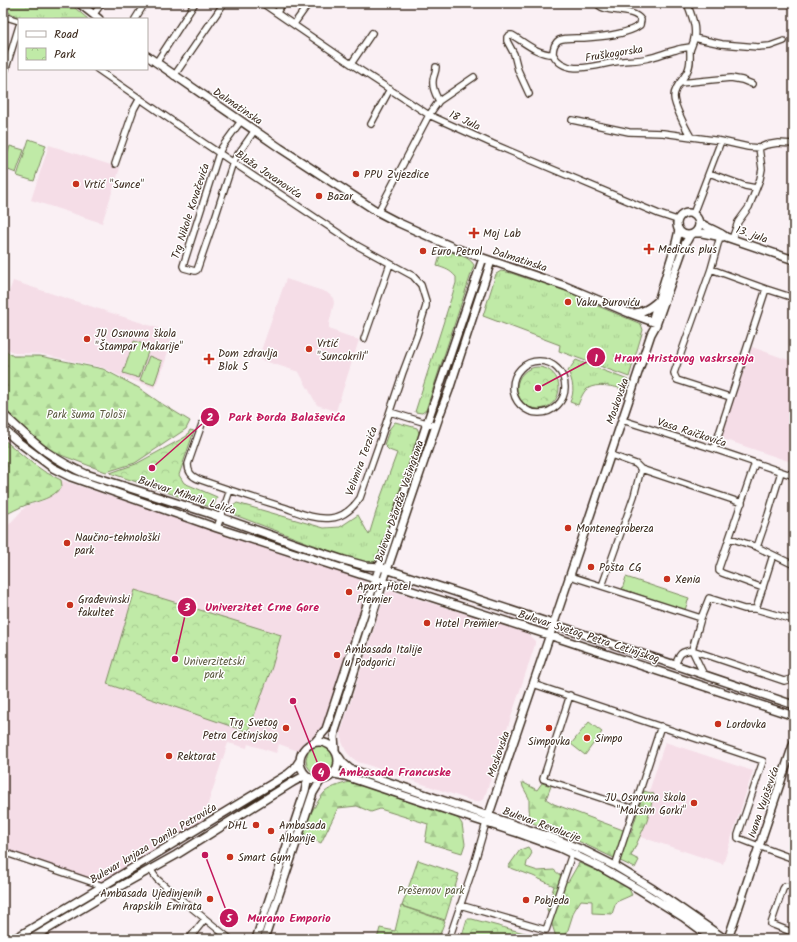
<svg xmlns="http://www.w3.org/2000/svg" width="797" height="942" font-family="Kalam,sans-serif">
<defs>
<pattern id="grass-tufts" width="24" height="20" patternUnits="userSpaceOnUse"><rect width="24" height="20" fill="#c0eaa7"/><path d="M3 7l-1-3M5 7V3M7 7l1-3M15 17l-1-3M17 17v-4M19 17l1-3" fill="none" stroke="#a6c98f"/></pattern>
<pattern id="forest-firs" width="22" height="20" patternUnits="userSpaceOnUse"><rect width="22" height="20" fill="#c0eaa7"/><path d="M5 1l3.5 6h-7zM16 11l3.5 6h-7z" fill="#a6c98f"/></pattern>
<pattern id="park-crowns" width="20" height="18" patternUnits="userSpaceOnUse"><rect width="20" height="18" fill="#c0eaa7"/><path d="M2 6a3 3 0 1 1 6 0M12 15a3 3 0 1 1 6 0" fill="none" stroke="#a6c98f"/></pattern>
</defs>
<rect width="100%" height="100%" fill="#faf0f4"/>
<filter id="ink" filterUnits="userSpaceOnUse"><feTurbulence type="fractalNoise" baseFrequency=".025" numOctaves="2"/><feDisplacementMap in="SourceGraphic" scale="8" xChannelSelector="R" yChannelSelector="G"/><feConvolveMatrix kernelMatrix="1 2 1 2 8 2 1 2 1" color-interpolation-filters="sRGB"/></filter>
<g filter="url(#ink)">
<path fill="#f5dde7" d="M49 145 120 168 102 223 31 200Z
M286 279 326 292 330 295 333 298 334 303 329 324V328L331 330 359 340 336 411 317 405 299 372 258 359Z
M13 281 173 333 165 362 155 388 120 376 104 368 41 354 14 353 4 345 3 344V309Z
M752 347 794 362V463L720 438Z
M61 480 359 578 366 583 367 592 326 725 317 735 307 740 300 747 298 751 279 744 276 753 248 744 247 748 228 743 202 822 100 883 3 851V531L26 506 45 500 62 486Z
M392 591 527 633 535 641V644L534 648 484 799 480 801 475 802 365 764 358 762 351 757 346 751 342 742 341 732 385 594 388 592Z
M665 742 753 771 723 864 635 835Z"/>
<path fill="url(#grass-tufts)" stroke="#7e8a62" d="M3 3H69L88 19H24L3 10Z
M447 251C456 254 469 256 474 265L426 410 422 413 415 412 456 283V277C450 270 446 269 437 266L441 252Z
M501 271 511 273 531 280 533 277 554 284 580 296 593 304 641 324 643 330 629 377 559 351 560 345 483 316 496 274Z
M576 360 628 380 624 389C614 387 597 382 587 389 583 392 580 400 578 405L570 402C575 391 573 382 568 371Z
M395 422 417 428 420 435 379 557 374 562 364 564 232 514 231 509 233 506 237 503 324 528 340 527 358 515 369 535 380 499 397 453 389 450 384 445 390 428Z
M306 760a14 14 0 1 1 28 0a14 14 0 1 1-28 0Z"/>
<path fill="url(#forest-firs)" stroke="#7e8a62" d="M3 349 13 356H40L103 369 139 388 159 402 190 421 186 429 135 463 106 472 53 452 30 434 3 410Z
M3 439 32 463 45 472 61 480 62 486C52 499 41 500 26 505 18 508 11 512 3 516Z
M352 781 458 818 462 824 465 844 462 853 425 842 428 824 380 809 371 812 357 806 338 808 321 843 300 833C307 821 315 803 325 792 332 786 343 784 352 781Z
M522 782 537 790 542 783 551 786 546 799 554 804 631 833 644 791 654 794 647 821 631 856 639 860 635 868 576 840 530 822 529 807V798L523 787Z
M528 847 532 853 527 862 526 867 538 871 554 870 568 882 579 863 604 874 628 887 632 895 616 902 612 914 592 913V901L581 900 574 911 566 936 556 937 547 909 554 886 533 876 508 867 520 850Z"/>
<path fill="url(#park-crowns)" stroke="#7e8a62" d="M517 388a21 21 0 1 1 42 0a21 21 0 1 1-42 0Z
M190 430 194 431 179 475 184 483 217 497 213 508 110 473 136 464 187 436Z
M135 590 281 635 272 667 248 732 107 684Z
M418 860 459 874 445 920 402 906Z
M401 906 445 921 438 939H377L380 928 395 931Z
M467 919H472L532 935V939H461Z"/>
<path fill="#c0eaa7" stroke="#7e8a62" d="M29 139 46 145 34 181 17 176Z
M10 146 24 150 16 173 3 168Z
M134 341 150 346 139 378 123 373Z
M149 356 162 361 154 385 140 380Z
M626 577 689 598 685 610 622 589Z
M589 722 602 732 585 755 571 744Z"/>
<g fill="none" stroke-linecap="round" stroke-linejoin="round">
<g stroke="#3b2a1e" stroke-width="8">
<path id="street" d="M262 3 351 64 429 115 493 144 659 214 677 220
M527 3H542
M597 3C603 14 633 7 641 20L640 25C627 35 600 37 584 38 576 38 566 37 559 40 554 43 553 48 553 54 564 77 596 65 615 62 626 60 638 61 649 58 658 56 667 52 676 50 680 48 686 48 691 47
M687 3C691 14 697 27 694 39 693 44 691 47 690 51 690 59 691 65 687 72 683 80 674 87 674 97 674 105 686 129 691 137
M277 12 283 3
M94 14 102 3
M3 16 19 21
M135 19 145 3
M294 24 309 3
M694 38 722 44 758 47 770 46 784 41
M156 63 195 3
M351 64 372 33
M97 69 204 143 331 228 358 246 413 276 421 285 426 301V306L417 335 403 372 380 441 360 498C353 508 343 517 331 518 314 520 298 512 283 507 254 498 226 489 198 479 191 476 188 472 188 464L202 424
M174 76 224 3
M3 78 19 26
M680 83 731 78 742 80 752 84
M529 94 518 70 514 54 507 41V37L510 35H512C524 42 538 55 553 54
M439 101 474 77
M572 120 629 132 663 133 721 141 748 147 759 148 766 145 778 143 794 144
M241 121 222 147 219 153 183 266 184 268 195 271 197 270 215 218 233 162 236 157 255 130
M371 124 390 89
M115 164 134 109 140 98
M709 173 745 186 756 188
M378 212 429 115 439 101C436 95 432 89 433 81 433 76 436 73 436 67
M693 214 721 141
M721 233 711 269 674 373 675 376 677 380 730 397
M732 239 738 222 749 207 760 179 762 169 759 148
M711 269 766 289 794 298
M364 339 390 264
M513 387a26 26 0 1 1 52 0a26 26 0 1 1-52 0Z
M390 412 436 426
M622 420 714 449 794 476
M714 449 766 289
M755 463 719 568V571L722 573 763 588
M641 469 742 503
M217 528 230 490
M730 538 757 547 794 565
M757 547 768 515 781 472
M570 576 701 618
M602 586 634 496 641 469 636 464 611 455
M756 609 773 555
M692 650 701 618 709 598 744 609H756L794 620
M692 650 704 675
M675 665C680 654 679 652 692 650L784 681 794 678
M533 684 763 761 738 835V838L756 845 794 859
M570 695 543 779 634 809
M3 852 103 886
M615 866 661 726
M150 869 157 879 166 887 230 939
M794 888 789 886H785L783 889 771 924 794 933
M460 905 546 930 572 854
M189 939 205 919
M449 939 473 868 486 823"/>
</g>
<g stroke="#3b2a1e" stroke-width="10">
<path id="secondary" d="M79 3 99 19
M147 56 280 148 378 212 399 223 439 241 455 248 483 258 565 286 629 313 656 323
M677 224a11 11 0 1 1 22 0a11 11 0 1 1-22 0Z
M699 222C707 228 718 231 726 237L794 260
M695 233H702L722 237
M631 313C643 313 650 308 659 300
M653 318 676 243 679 230
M3 414C17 427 30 440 45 451 58 460 72 468 86 474L208 513 307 548 344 560 366 566 380 567 404 575 568 629 794 705
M3 429 17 441 53 468 71 477 217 528 564 640 794 716
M300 761a19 19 0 1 1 38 0a19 19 0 1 1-38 0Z
M315 742 326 729 328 723 427 423 483 258
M335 749 334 737 335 731 387 570 440 414 449 390 491 261
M339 757 343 763 350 769 556 839 585 851 615 866 653 889 725 939
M334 774 345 776 471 818 518 833 560 848 600 867 640 890 683 917 713 939
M486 823 558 611 651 334 656 325 684 246 690 235
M14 939 103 886 288 774 294 769 300 760
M31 939 108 893 176 855 293 782 306 775
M256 939 305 791 308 777
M264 939 313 793 321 780
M728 939 794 742"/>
</g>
<use href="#street" stroke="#fff" stroke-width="5.5"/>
<use href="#secondary" stroke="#fff" stroke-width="7"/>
</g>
</g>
<g fill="#c8321e" stroke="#fff" stroke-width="1.5">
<circle cx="356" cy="174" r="4"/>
<circle cx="76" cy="184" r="4"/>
<circle cx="319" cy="196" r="4"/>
<path d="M472 227h4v4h4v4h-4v4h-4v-4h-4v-4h4z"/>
<path d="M647 243h4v4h4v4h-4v4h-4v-4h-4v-4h4z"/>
<circle cx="423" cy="251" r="4"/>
<circle cx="568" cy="302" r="4"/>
<circle cx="87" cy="339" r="4"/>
<circle cx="309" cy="349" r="4"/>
<path d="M207 353h4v4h4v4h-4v4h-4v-4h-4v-4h4z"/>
<circle cx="568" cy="528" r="4"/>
<circle cx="67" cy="543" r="4"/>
<circle cx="591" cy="567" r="4"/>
<circle cx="667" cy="579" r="4"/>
<circle cx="349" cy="592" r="4"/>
<circle cx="70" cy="605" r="4"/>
<circle cx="427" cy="623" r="4"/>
<circle cx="337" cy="655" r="4"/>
<circle cx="718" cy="724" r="4"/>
<circle cx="286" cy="728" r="4"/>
<circle cx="549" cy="728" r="4"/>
<circle cx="587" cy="738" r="4"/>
<circle cx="169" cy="756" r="4"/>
<circle cx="694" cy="803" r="4"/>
<circle cx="256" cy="825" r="4"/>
<circle cx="271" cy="831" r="4"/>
<circle cx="230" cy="857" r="4"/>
<circle cx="210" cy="899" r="4"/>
<circle cx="526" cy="900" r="4"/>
</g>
<g text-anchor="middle" stroke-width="3" stroke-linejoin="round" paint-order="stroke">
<g font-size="11" fill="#3b2a1e" stroke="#fff">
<text transform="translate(614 53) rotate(-9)" y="4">Fruškogorska</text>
<text transform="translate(238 106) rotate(34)" y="4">Dalmatinska</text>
<text transform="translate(465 120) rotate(25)" y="4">18 Jula</text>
<text transform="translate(269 174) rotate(34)" y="4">Blaža Jovanovića</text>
<text transform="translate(190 211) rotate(-72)" y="4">Trg Nikole Kovačevića</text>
<text transform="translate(752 234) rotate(19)" y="4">13. jula</text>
<text transform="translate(520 259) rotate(18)" y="4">Dalmatinska</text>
<text transform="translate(617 401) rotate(-71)" y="4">Moskovska</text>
<text transform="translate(692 432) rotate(18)" y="4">Vasa Raičkovića</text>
<text transform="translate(361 461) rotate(-70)" y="4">Velimira Terzića</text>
<text transform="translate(187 495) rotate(18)" y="4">Bulevar Mihaila Lalića</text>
<text transform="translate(399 501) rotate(-71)" y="4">Bulevar Džordža Vašingtona</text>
<text transform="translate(589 636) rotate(18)" y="4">Bulevar Svetog Petra Cetinjskog</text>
<text transform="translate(498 754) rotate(-71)" y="4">Moskovska</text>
<text transform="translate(763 802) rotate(-71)" y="4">Ivana Vujoševića</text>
<text transform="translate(542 824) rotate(20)" y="4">Bulevar Revolucije</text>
<text transform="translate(153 843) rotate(-31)" y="4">Bulevar knjaza Danila Petrovića</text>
</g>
<g font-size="11" fill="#3b2a1e" stroke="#fff" text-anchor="start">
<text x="364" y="178">PPU Zvjezdice</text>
<text x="84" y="188">Vrtić "Sunce"</text>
<text x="327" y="200">Bazar</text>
<text x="483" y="237">Moj Lab</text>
<text x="658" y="253">Medicus plus</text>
<text x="431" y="255">Euro Petrol</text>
<text x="576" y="306">Vaku Đuroviću</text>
<text x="95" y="337">JU Osnovna škola<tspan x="95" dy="13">"Štampar Makarije"</tspan></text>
<text x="317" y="347">Vrtić<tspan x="317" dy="13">"Suncokrili"</tspan></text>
<text x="218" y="357">Dom zdravlja<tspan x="218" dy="13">Blok 5</tspan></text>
<text x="576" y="532">Montenegroberza</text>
<text x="75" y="541">Naučno-tehnološki<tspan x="75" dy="13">park</tspan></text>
<text x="599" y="571">Pošta CG</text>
<text x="675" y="583">Xenia</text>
<text x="357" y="590">Apart Hotel<tspan x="357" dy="13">Premier</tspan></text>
<text x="78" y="603">Građevinski<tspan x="78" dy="13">fakultet</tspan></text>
<text x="435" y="627">Hotel Premier</text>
<text x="345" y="653">Ambasada Italije<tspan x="345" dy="13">u Podgorici</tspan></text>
<text x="278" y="726" text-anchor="end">Trg Svetog<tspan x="278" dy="13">Petra Cetinjskog</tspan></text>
<text x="726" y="728">Lordovka</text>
<text x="595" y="742">Simpo</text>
<text x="549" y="745" text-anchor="middle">Simpovka</text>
<text x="177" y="760">Rektorat</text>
<text x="686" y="801" text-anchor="end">JU Osnovna škola<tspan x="686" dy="13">"Maksim Gorki"</tspan></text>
<text x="248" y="829" text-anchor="end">DHL</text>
<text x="279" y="829">Ambasada<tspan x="279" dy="13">Albanije</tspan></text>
<text x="238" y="861">Smart Gym</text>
<text x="202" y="897" text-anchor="end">Ambasada Ujedinjenih<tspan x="202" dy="13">Arapskih Emirata</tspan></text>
<text x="534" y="904">Pobjeda</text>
</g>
<g font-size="11" fill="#5c5a40" stroke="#fff">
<text x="86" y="418">Park šuma Tološi</text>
<text x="214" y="665">Univerzitetski<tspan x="214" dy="13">park</tspan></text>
<text x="431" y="894">Prešernov park</text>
</g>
</g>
<path fill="none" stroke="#c2185b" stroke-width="1.5" d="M538 388L596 357M152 468L210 417M175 659L187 607M293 701L321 772M205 855L229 918"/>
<g fill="#c2185b" stroke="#fff" stroke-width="1.5">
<circle cx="538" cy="388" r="4"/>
<circle cx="152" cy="468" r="4"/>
<circle cx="175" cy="659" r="4"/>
<circle cx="293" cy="701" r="4"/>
<circle cx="205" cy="855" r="4"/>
<circle cx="596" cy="357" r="10"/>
<circle cx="210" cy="417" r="10"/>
<circle cx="187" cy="607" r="10"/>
<circle cx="321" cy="772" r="10"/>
<circle cx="229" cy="918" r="10"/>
</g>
<g font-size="12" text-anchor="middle" font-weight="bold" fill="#fff">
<text x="596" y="362">1</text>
<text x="210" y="421">2</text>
<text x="187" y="611">3</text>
<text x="321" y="776">4</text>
<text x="229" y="922">5</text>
</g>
<g font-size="12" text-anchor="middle" font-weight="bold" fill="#c2185b" stroke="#fff" stroke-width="3" stroke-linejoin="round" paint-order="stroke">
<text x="684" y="362">Hram Hristovog vaskrsenja</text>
<text x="287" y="421">Park Đorđa Balaševića</text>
<text x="262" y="611">Univerzitet Crne Gore</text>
<text x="395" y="776">Ambasada Francuske</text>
<text x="289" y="922">Murano Emporio</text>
</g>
<rect width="797" height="942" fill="none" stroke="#fff" stroke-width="16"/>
<rect x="8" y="8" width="781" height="926" fill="none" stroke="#3b2a1e" stroke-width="1.5" filter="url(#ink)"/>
<rect x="18" y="18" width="130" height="52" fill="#ffffff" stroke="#b1aaa5"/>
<rect x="26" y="31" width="20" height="6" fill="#ffffff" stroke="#b1aaa5"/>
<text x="54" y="38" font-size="12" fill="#3b2a1e">Road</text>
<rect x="26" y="48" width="20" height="12" fill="url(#park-crowns)" stroke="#b1aaa5"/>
<text x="54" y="58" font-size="12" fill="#3b2a1e">Park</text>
</svg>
